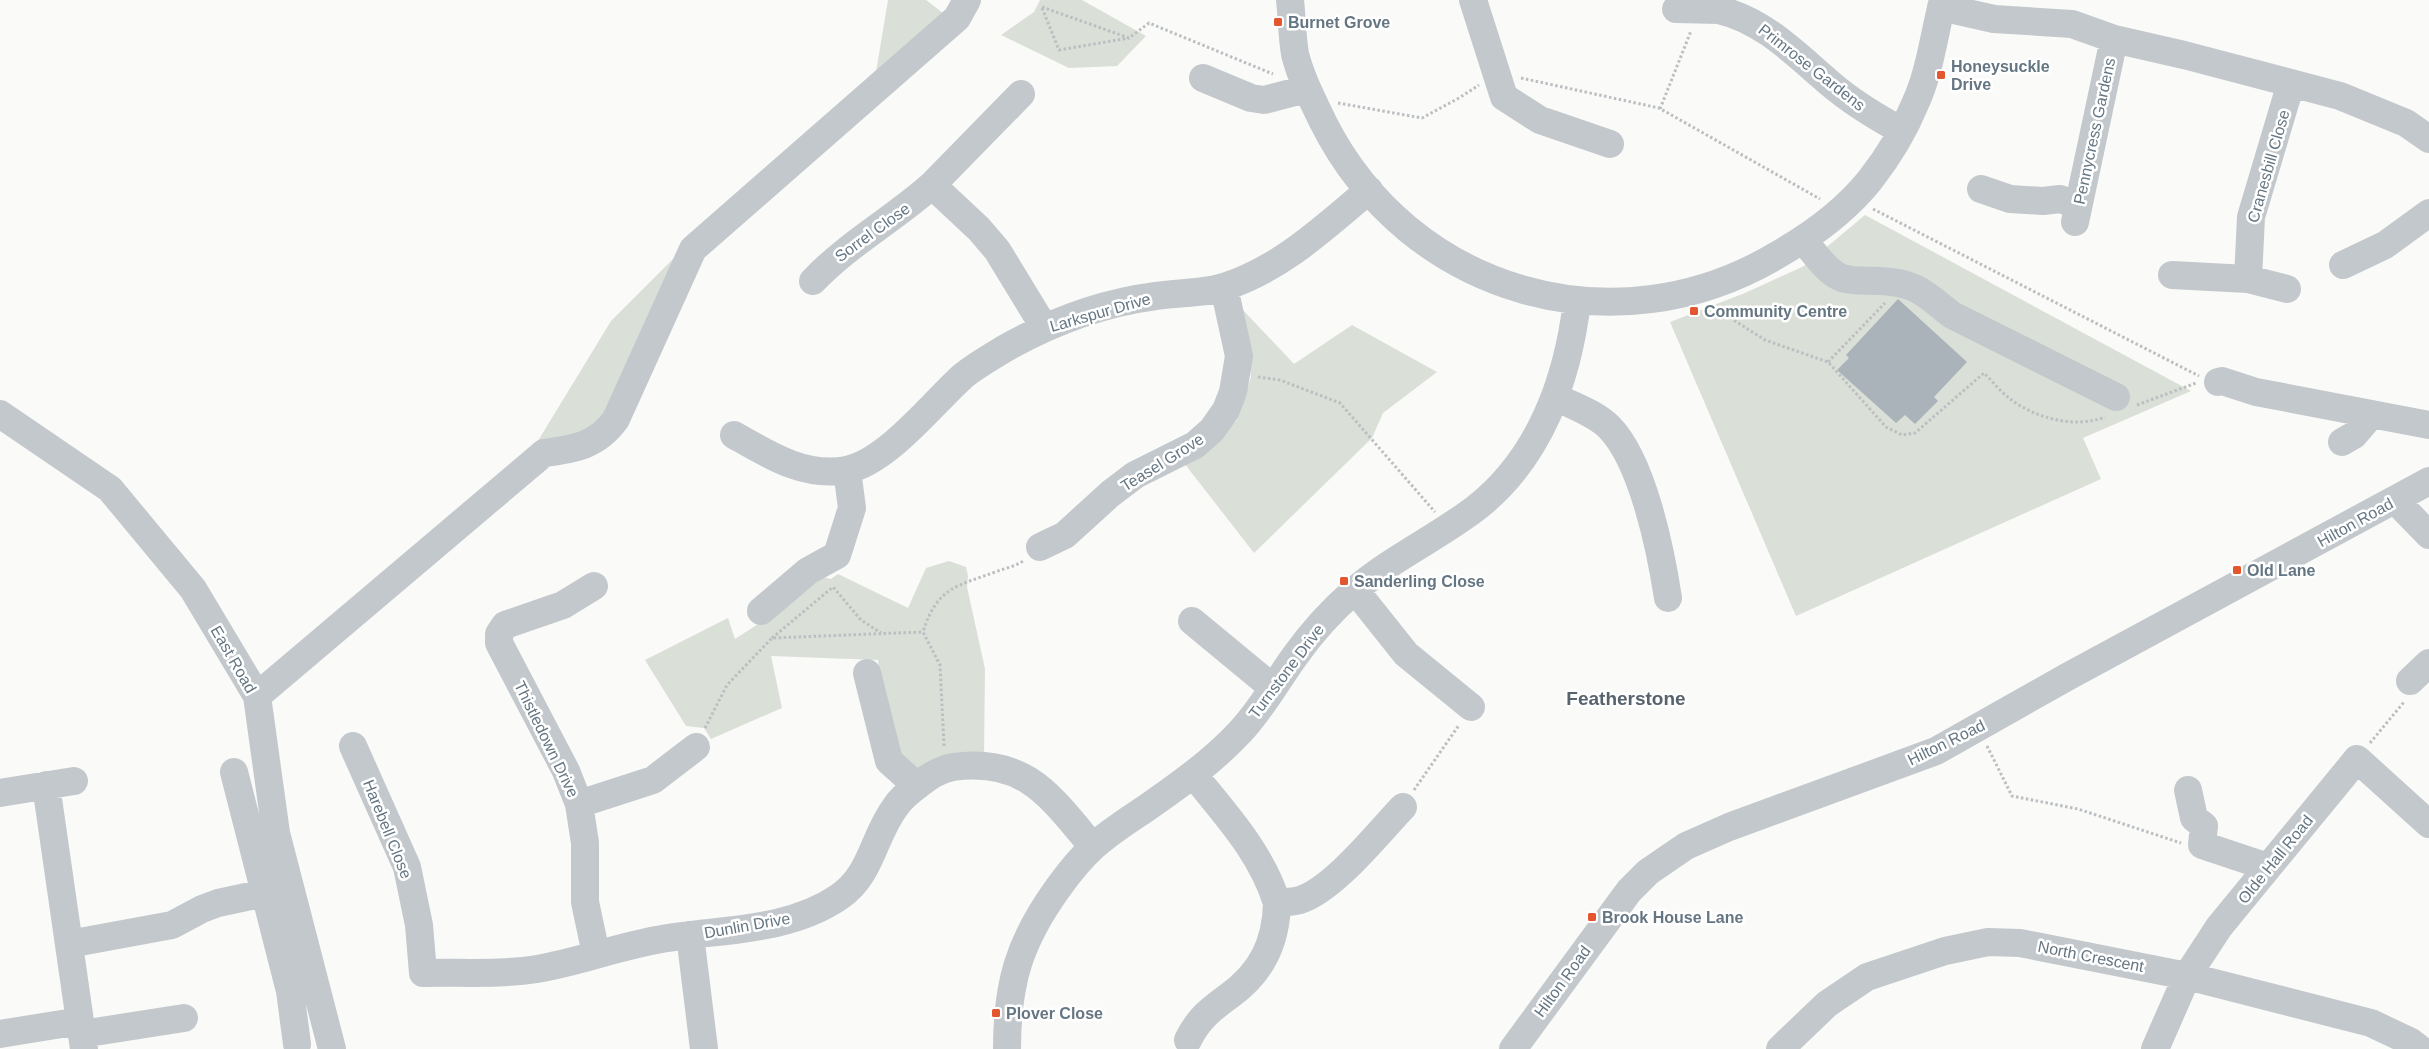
<svg xmlns="http://www.w3.org/2000/svg" width="2429" height="1049" font-family="Arial,sans-serif">
<rect width="100%" height="100%" fill="#fafaf8"/>
<path fill="#dadfd7" d="M888 0H926L943 13 875 78Z
M1040 0H1082L1146 36 1117 66 1069 68 1001 35 1034 12Z
M1865 215 2191 391 2083 438 2101 479 1796 616 1670 322 1745 293 1804 266Z
M687 245 609 416 591 435 530 454 611 321Z
M1242 309 1294 364 1352 325 1437 372 1383 413 1372 438 1254 553 1184 463 1236 421 1251 377Z
M949 561 966 567 968 576 967 587 985 669 984 756 909 774 883 718 878 660 771 656 782 708 711 739 704 728 686 726 645 660 728 618 735 639 772 615 813 575 831 579 838 574 908 608 926 568Z"/>
<path fill="#aab3b9" d="M1898 299 1967 362 1934 397 1938 401 1915 424 1905 415 1896 423 1837 370 1849 358 1846 355Z"/>
<g fill="none" stroke-linecap="round" stroke-linejoin="round">
<path stroke="#bbbfc2" stroke-width="3" stroke-dasharray="2.5 2.5" stroke-linecap="butt" d="M1042 7 1129 38 1149 23 1273 74
M1042 8 1059 50 1129 38
M1521 78 1659 108 1820 199
M1338 103 1422 118 1459 98 1479 85
M1660 109 1691 31
M1873 209 2199 376
M1713 307 1765 340 1828 362 1886 427 1902 435 1915 433 1984 373C1992 381 2000 391 2009 398 2034 418 2075 429 2105 417
M1828 362 1885 303
M1258 377 1280 380 1340 403 1435 512
M2137 405 2196 383
M772 638 833 587 861 620 881 633
M705 728 727 685 772 638 923 632
M2370 743 2404 702
M944 746 940 665 923 632C937 587 957 586 998 571 1006 568 1016 566 1023 561
M1987 746 2012 796 2078 809 2181 843
M1414 790 1459 725"/>
<path stroke="#c3c8cc" stroke-width="28" d="M1290 0C1292 18 1292 36 1295 54 1301 78 1312 99 1323 122 1409 293 1615 353 1779 254 1812 235 1846 210 1870 180 1888 157 1904 131 1915 104 1930 72 1934 34 1943 0
M1473 0 1504 97 1540 120 1610 144
M1722 0 1719 10C1767 21 1801 60 1838 90 1858 106 1880 119 1902 131
M1941 7 1994 19 2072 24 2114 39 2184 55 2340 96 2406 123 2429 139
M1676 9 1719 10
M1203 78 1251 98 1264 100 1306 89
M932 185 1021 94
M1981 189 2010 199 2043 201 2060 199 2078 205
M2075 222 2114 39
M1803 240C1814 252 1827 273 1842 278 1854 282 1868 280 1880 281 1917 283 1924 293 1952 315L2116 397
M2343 265 2385 245 2429 213
M2172 275 2248 279 2287 289
M2248 279 2251 217 2291 83
M813 281C848 244 894 219 932 185L979 229 997 250 1044 327
M2218 382 2222 381 2256 392 2429 425
M1556 397C1573 406 1595 413 1609 427 1643 461 1661 552 1668 598
M0 414 110 489 193 589 257 696 276 833 332 1049
M734 435C769 455 805 478 847 470 888 461 932 404 963 376 975 366 991 357 1004 349 1051 322 1102 303 1156 296 1179 292 1205 294 1227 286 1283 267 1325 227 1369 190
M2342 442 2354 435 2371 415
M2395 500 2429 535
M1040 547 1065 535 1110 494 1135 475 1195 445 1212 430 1226 410 1233 392 1239 356 1224 287
M594 586 563 605 505 625 499 634V643L566 771 579 804 585 843V902L596 954
M1355 590 1406 654 1471 707
M761 611 808 571 837 555 852 508 847 470
M1192 621 1273 688
M867 673 889 761 917 786
M2410 681 2429 663
M257 696 544 453C574 449 597 446 616 419L693 249 957 18 967 0
M353 746 407 867 419 925 423 973C461 972 500 975 537 969 579 962 619 946 662 939 720 929 788 932 839 897 872 875 873 836 896 806 902 797 910 791 918 785 928 777 941 769 953 767 1026 757 1051 797 1093 847
M234 772 290 991 297 1044
M1193 774C1226 815 1261 852 1277 903
M46 785 84 1049
M2188 790 2194 818 2204 826 2202 845 2268 867
M0 793 74 781
M579 804 653 780 696 747
M690 935 704 1049
M69 944 172 925 202 909 218 903 265 893
M0 1034 80 1021
M82 1034 184 1018
M1188 1040C1198 1019 1211 1009 1229 996 1262 972 1276 943 1277 903 1285 902 1293 902 1300 900 1334 889 1378 833 1403 807
M1007 1049C1007 983 1019 942 1058 888 1068 874 1080 859 1093 847 1108 833 1127 821 1145 809 1178 786 1212 762 1240 732 1261 710 1277 681 1295 656 1312 632 1332 610 1354 591 1392 558 1437 538 1476 508 1540 458 1568 379 1577 301
M1513 1049 1629 891 1648 872 1686 846 1729 827 1936 751 2067 677 2429 481
M1780 1049 1827 1004 1867 977 1945 951 1988 942 2020 943 2187 976 2371 1023 2411 1042 2420 1049
M2155 1049 2187 976 2219 927 2357 759 2429 824"/>
</g>
<g fill="#e4572e" stroke="#fff" stroke-width="2">
<rect x="1273" y="17" width="10" height="10" rx="2.5"/>
<rect x="1936" y="70" width="10" height="10" rx="2.5"/>
<rect x="1689" y="306" width="10" height="10" rx="2.5"/>
<rect x="2232" y="565" width="10" height="10" rx="2.5"/>
<rect x="1339" y="576" width="10" height="10" rx="2.5"/>
<rect x="1587" y="912" width="10" height="10" rx="2.5"/>
<rect x="991" y="1008" width="10" height="10" rx="2.5"/>
</g>
<g text-anchor="middle" stroke-width="5" stroke-linejoin="round" paint-order="stroke">
<g font-size="16" font-weight="bold" fill="#657683" stroke="#fff" text-anchor="start">
<text x="1288" y="28">Burnet Grove</text>
<text x="1951" y="72">Honeysuckle<tspan x="1951" dy="18">Drive</tspan></text>
<text x="1704" y="317">Community Centre</text>
<text x="2247" y="576">Old Lane</text>
<text x="1354" y="587">Sanderling Close</text>
<text x="1602" y="923">Brook House Lane</text>
<text x="1006" y="1019">Plover Close</text>
</g>
<g font-size="16" fill="#657683" stroke="#fff">
<text transform="translate(1812 67) rotate(38)" y="6">Primrose Gardens</text>
<text transform="translate(2094 131) rotate(-78)" y="6">Pennycress Gardens</text>
<text transform="translate(2268 166) rotate(-74)" y="6">Cranesbill Close</text>
<text transform="translate(872 232) rotate(-36)" y="6">Sorrel Close</text>
<text transform="translate(1100 312) rotate(-16)" y="6">Larkspur Drive</text>
<text transform="translate(1162 462) rotate(-32)" y="6">Teasel Grove</text>
<text transform="translate(2355 522) rotate(-29)" y="6">Hilton Road</text>
<text transform="translate(234 659) rotate(60)" y="6">East Road</text>
<text transform="translate(1286 671) rotate(-53)" y="6">Turnstone Drive</text>
<text transform="translate(547 739) rotate(64)" y="6">Thistledown Drive</text>
<text transform="translate(1946 742) rotate(-26)" y="6">Hilton Road</text>
<text transform="translate(388 829) rotate(68)" y="6">Harebell Close</text>
<text transform="translate(2275 859) rotate(-51)" y="6">Olde Hall Road</text>
<text transform="translate(747 925) rotate(-10)" y="6">Dunlin Drive</text>
<text transform="translate(2091 956) rotate(11)" y="6">North Crescent</text>
<text transform="translate(1562 981) rotate(-54)" y="6">Hilton Road</text>
</g>
<g font-size="19" font-weight="bold" fill="#57646e" stroke="#fff">
<text x="1626" y="705">Featherstone</text>
</g>
</g>
</svg>
